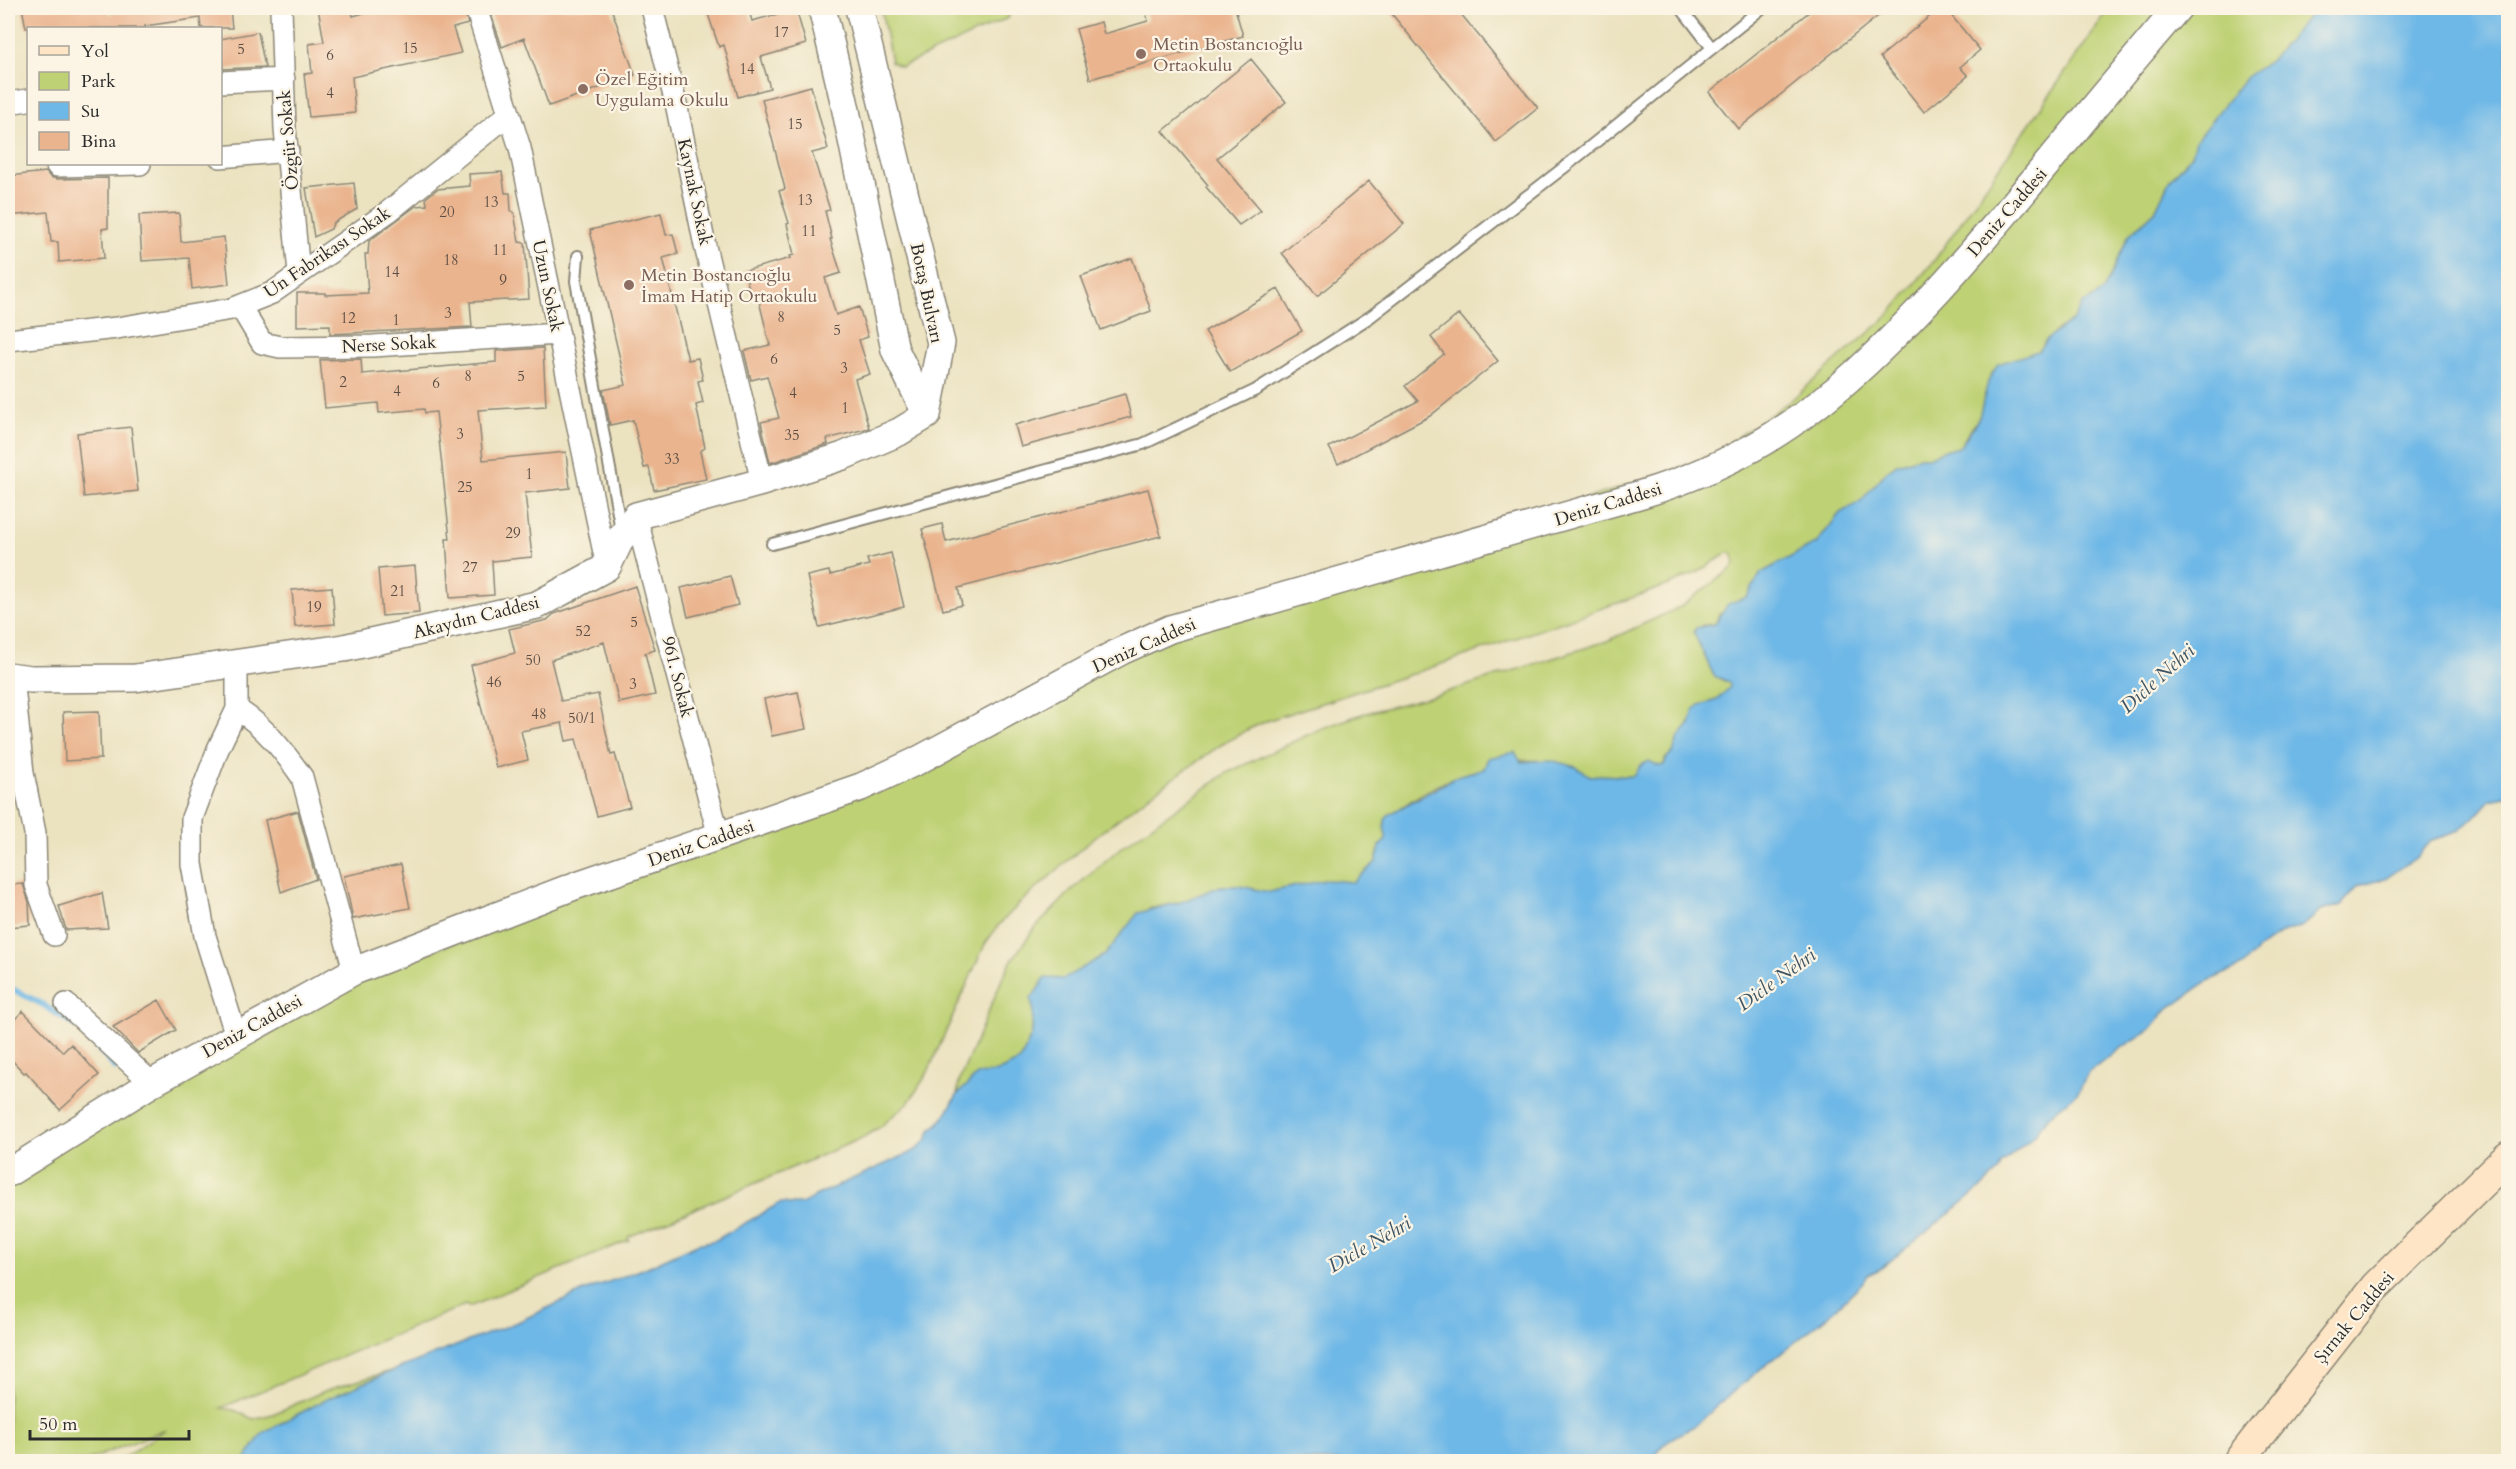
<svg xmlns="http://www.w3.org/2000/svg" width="2516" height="1469" font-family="Cardo,serif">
<rect width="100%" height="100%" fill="#fcf5e5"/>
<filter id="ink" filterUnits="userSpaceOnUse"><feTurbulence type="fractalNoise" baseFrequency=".0167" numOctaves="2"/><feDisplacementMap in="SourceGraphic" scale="12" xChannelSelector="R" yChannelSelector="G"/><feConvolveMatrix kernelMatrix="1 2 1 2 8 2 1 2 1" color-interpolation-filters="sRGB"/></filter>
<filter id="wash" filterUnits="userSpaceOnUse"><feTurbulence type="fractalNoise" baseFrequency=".008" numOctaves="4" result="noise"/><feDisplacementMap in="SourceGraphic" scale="24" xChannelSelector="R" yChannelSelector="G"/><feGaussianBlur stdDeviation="1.35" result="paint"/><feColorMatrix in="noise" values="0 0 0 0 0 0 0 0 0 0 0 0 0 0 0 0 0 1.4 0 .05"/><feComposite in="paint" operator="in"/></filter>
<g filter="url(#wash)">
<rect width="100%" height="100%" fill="#ebe2c0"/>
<path fill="#bed175" stroke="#747e50" stroke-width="1.5" d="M881 8H924L925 11 936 8H1012L1008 18 901 67 891 62Z
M2110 8H2316L2270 61 2226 103 2197 140 2192 155 2170 180 2155 211 2129 235 2103 291 2082 305 2073 320 2056 331 2038 351 2015 361 2007 360 1991 374 1979 418 1970 429 1962 444 1957 448 1948 449 1928 457H1920L1897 464 1887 471 1861 501 1840 513 1817 543 1761 573 1747 597 1720 614 1715 624 1702 625 1694 633 1714 676 1729 683 1731 687 1717 700 1700 705 1692 716 1687 730 1678 738 1673 753 1665 759 1664 765 1659 766 1655 764 1639 770 1634 776C1619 778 1605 773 1590 776 1555 754 1528 762 1488 760L1484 769C1449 775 1412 798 1385 820L1386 840 1380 846 1376 862 1353 882 1325 880 1269 892 1239 886H1221L1181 902 1148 909 1105 955 1073 975 1063 979 1054 978 1031 999 1033 1009 1032 1034 1020 1061 997 1072 978 1075 957 1095 959 1081 1003 977 1012 960 1034 929 1071 891 1120 848 1227 773 1320 729 1362 714 1437 695 1607 641 1680 607 1730 570 1735 564 1733 555 1729 552 1700 571 1669 585 1421 671 1269 720 1249 729 1221 745 1162 786 1092 839 1020 903 997 927 985 944 927 1074 909 1102 879 1128 860 1139 628 1237 629 1240 469 1307 465 1305 221 1408 234 1410 253 1419 273 1414 327 1390 397 1369 327 1399 268 1430 261 1435 244 1461H119L166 1429 86 1461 8 1462V1173L285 1007 861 787 1121 651 1647 479 1713 454 1790 401 1888 316 1934 261Z"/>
<path fill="#6eb8e7" stroke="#4c7289" stroke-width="1.5" d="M2316 8H2508V796L2490 800 2474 818 2456 832 2432 840 2417 857 2385 879 2358 886 2341 905 2321 911 2303 926 2279 934 2259 948 2243 966 2208 981 2166 1010 2151 1029 2121 1048 2089 1072 2078 1092 2048 1117 2032 1138 2001 1164 1999 1171 1981 1188 1880 1269 1867 1275 1863 1282 1829 1315 1735 1390 1696 1425 1672 1438 1661 1448 1652 1461H244L261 1435 268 1430 327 1399 397 1369 520 1321 584 1291 643 1269 697 1244 716 1240 780 1203C798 1204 798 1208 815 1196L916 1150 927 1139 930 1131 943 1119 957 1095 977 1075 997 1072 1020 1061 1032 1034 1033 1009 1031 999 1045 978 1063 979 1105 955 1138 913 1181 902 1221 886H1239L1269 892 1325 880 1353 882 1376 862 1380 846 1386 840 1385 820 1388 815 1460 775 1484 769 1488 758 1515 752 1521 762 1550 760 1576 767 1590 776C1605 773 1619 778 1634 776L1641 765 1649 761 1659 766 1664 765 1668 756 1673 753 1678 738 1690 724 1694 710 1700 705 1717 700 1730 687 1729 682 1714 676 1694 633 1696 628 1715 624 1728 604 1747 597 1761 573 1817 543 1840 513 1861 501 1887 471 1897 464 1920 457H1928L1948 449 1957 448 1962 444 1979 418 1988 382 1998 364 2038 351 2047 339 2073 320 2082 305 2103 291 2129 235 2155 211 2170 180 2192 155 2196 140 2246 77 2270 61Z"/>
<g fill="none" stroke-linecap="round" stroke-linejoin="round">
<path stroke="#6eb8e7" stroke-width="6" d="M8 987 40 1003 75 1025
M93 1042 115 1068
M175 1460 176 1462"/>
</g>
<g id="blocks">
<path fill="#eab48e" d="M22 8H108L109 14 151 9 150 8H202L203 12 230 9 232 28H201L200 18 145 26V28H26Z
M318 8H351L353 16 382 8H464L468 24 453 28 461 53 352 77 355 113 309 117 304 74 312 73 309 44 324 42Z
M489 8H611L635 75 549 106 524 38 502 47Z
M706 8H748L752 21 796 9 806 44 761 57 770 88 738 97 724 45 719 47Z
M1145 8H1235L1243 36 1090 79 1076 29 1101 22 1104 34 1148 21Z
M1387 8H1456L1538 108 1496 142Z
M1814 8H1888L1738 129 1709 92Z
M1940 8H1945L1980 50 1960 67 1968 76 1924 112 1880 57Z
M258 32 265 67 223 69 220 39Z
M1251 59 1286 102 1217 158 1261 210 1239 225 1206 187 1208 185 1163 131Z
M811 86 828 149 812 153 830 210 825 211 832 239H830L841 273 825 278 836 315 859 307 868 337 859 340 870 374 855 379 869 428 827 439 828 444 770 463 761 422 779 418 767 376 751 380 744 351 770 345 757 293 751 295 744 271 791 258 790 256 794 255 787 224 789 223 779 191 785 189 762 99Z
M46 172 50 177 57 179 108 178V228L102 229 104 258 59 262 58 242H51L48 212 8 216V176Z
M502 172 505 193H510L511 211 514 212 519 242 525 243 529 299 470 302 472 327 330 334V325L297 326V293H325V295L368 293 365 254H368L369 241 416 206 427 205 426 198 437 189 470 186 469 174Z
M1369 181 1404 224 1317 296 1282 253Z
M354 183 357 209 333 223 331 229 314 237 306 188Z
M179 213 181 242 224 237 229 284 192 289 189 258 142 261 139 215Z
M661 213 666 235 673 234 678 254 663 258 688 360 698 358 703 380 698 381 703 403 696 405 705 448 700 451 706 479 654 490 649 467 644 468 633 420 610 425 603 390 626 385 590 230Z
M1132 258 1151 311 1101 330 1081 276Z
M1278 289 1302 331 1230 372 1205 331Z
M1459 314 1498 361 1430 416 1338 464 1329 447 1418 401 1405 386 1444 354 1431 337Z
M543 348 546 406 478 410 483 460 566 452 570 488 525 493 532 557 492 561 494 595 450 598 446 539H450L436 412 425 413 424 409 379 413 378 403 325 408 320 360 361 359 362 374 496 362V351Z
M1125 394 1131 417 1021 447 1015 425Z
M131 427 138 491 84 497 77 433Z
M1148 489 1161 536 958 588 962 605 943 610 922 529 942 524 946 542Z
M891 553 904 607 819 627 807 576 829 571 830 575 869 565 867 559Z
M415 566 419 613 382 616 378 569Z
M730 576 738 605 688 617 681 588Z
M635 586 655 650 645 653 655 695 619 703 604 642 551 660 561 701 598 694 611 755 615 754 630 807 597 816 576 739 566 741 562 723 521 731 528 760 496 768 471 665 515 653 509 629 547 620 554 614Z
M332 587 335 624 295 627 292 590Z
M798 692 806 729 772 736 764 699Z
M99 711 101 759 65 761 63 712Z
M298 811 316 879 281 892 265 820Z
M401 864 410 908 353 919 344 876Z
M23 884 29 902 30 925 8 927V885Z
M102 893 108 928 66 930 59 906Z
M159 1000 176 1030 138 1053 113 1027Z
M23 1011 63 1052 71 1044 99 1075 60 1110 26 1072 24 1073 8 1056V1026Z"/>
</g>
</g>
<g filter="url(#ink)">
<use href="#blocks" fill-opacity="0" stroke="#8b8676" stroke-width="1.5"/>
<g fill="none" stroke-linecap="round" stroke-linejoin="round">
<g stroke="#8b8676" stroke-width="14">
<path id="service" d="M1681 8 1712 48
M578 256 576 281 621 530
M772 544 1143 444 1256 390 1370 317 1566 166 1762 8"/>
</g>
<g stroke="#8b8676" stroke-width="24">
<path id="minor" d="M281 8 285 129 299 273
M476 8 520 148 607 567
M652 8 677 108 705 246 762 482
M220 82 284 79
M8 103 28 100
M220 157 288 151
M57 166 140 164
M240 306 262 343 280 347 373 346 559 334
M8 340 117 328 232 309 272 293 388 212 509 114
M636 516 719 837
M13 677 23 773 35 833 36 885 54 935
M237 709C265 727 283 750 302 777L354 971
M66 1004 152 1083
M236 1036 205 936 192 864V818L218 749 237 709V663"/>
</g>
<g stroke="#8b8676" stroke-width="30">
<path id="tertiary" d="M822 8 844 101 895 350 927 415
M859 8 941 343 927 415
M8 676 31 679 135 678 344 648 537 605 607 567 622 536 636 516 762 482 843 456 899 432 927 415
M8 1173 152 1083 354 971 577 885 861 787 917 761 1121 651 1170 629 1642 494C1685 481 1727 463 1766 440 1833 400 1888 344 1940 288 2023 197 2098 100 2178 8"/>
</g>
<g stroke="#8b8676" stroke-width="33">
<path id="secondary" d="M2238 1462 2376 1286 2508 1157"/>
</g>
<use href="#service" stroke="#fff" stroke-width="10"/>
<use href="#minor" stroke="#fff" stroke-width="21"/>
<use href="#tertiary" stroke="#fff" stroke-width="27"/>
<use href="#secondary" stroke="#fde5c5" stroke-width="30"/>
</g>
</g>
<g fill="#8d6e63" stroke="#fcf5e5" stroke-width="2">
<circle cx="1141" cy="54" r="6"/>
<circle cx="583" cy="89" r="6"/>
<circle cx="629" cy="285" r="6"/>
</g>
<g text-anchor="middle" stroke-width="4.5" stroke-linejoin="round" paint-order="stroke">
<g font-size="15" fill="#5b4d44">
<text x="781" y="37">17</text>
<text x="410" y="53">15</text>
<text x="241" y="54">5</text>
<text x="330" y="60">6</text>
<text x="747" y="74">14</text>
<text x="330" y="98">4</text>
<text x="795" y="129">15</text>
<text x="805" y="205">13</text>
<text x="491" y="207">13</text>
<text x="447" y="217">20</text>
<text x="809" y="236">11</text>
<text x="500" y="255">11</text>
<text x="451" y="265">18</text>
<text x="392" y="277">14</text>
<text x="503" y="285">9</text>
<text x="448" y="318">3</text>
<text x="781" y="322">8</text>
<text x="348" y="323">12</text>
<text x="396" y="325">1</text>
<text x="837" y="335">5</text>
<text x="774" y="364">6</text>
<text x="844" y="373">3</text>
<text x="468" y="381">8</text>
<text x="521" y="381">5</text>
<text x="343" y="387">2</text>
<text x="436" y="388">6</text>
<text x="397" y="396">4</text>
<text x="793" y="398">4</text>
<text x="845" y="413">1</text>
<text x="460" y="439">3</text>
<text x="792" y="440">35</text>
<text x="672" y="464">33</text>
<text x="529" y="479">1</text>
<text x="465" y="492">25</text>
<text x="513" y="538">29</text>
<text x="470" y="572">27</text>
<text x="398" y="596">21</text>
<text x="314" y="612">19</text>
<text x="634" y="627">5</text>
<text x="583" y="636">52</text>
<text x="533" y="665">50</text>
<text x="494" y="687">46</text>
<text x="633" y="689">3</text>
<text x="539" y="719">48</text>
<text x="582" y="723">50/1</text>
</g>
<g font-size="18" fill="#785e54" stroke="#fcf5e5" text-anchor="start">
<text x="1153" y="50">Metin Bostancıoğlu<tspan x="1153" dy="21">Ortaokulu</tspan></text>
<text x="595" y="85">Özel Eğitim<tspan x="595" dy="21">Uygulama Okulu</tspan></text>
<text x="641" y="281">Metin Bostancıoğlu<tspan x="641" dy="21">İmam Hatip Ortaokulu</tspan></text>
</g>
<g font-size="18" fill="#2b2b2b" stroke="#fcf5e5">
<text transform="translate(288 140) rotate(-95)" y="6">Özgür Sokak</text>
<text transform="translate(695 192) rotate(78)" y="6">Kaynak Sokak</text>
<text transform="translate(2007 212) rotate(-49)" y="6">Deniz Caddesi</text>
<text transform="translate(327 252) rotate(-34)" y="6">Un Fabrikası Sokak</text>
<text transform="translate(548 286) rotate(78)" y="6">Uzun Sokak</text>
<text transform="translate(927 293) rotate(78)" y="6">Botaş Bulvarı</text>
<text transform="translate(389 344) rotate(-3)" y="6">Nerse Sokak</text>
<text transform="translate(1608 504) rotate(-17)" y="6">Deniz Caddesi</text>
<text transform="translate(476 617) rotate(-14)" y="6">Akaydın Caddesi</text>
<text transform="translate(1144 645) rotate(-24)" y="6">Deniz Caddesi</text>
<text transform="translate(678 677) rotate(76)" y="6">961. Sokak</text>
<text transform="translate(701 843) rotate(-19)" y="6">Deniz Caddesi</text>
<text transform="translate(252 1026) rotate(-29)" y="6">Deniz Caddesi</text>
<text transform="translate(2354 1317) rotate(-50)" y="6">Şırnak Caddesi</text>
</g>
<g font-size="20" font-style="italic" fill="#3f5563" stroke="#fcf5e5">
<text transform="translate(2157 678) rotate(-42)" y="7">Dicle Nehri</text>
<text transform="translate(1776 979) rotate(-36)" y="7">Dicle Nehri</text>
<text transform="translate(1369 1244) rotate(-30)" y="7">Dicle Nehri</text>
</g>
</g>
<rect width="2516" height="1469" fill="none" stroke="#fcf5e5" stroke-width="30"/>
<rect x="27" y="27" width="195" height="138" fill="#fcf5e5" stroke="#a8a49b" stroke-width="1.5"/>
<rect x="39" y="46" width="30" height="9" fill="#fde5c5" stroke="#a8a49b" stroke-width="1.5"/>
<text x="81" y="57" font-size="18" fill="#2b2b2b">Yol</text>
<rect x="39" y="72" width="30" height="18" fill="#bed175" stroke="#a8a49b" stroke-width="1.5"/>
<text x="81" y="87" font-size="18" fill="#2b2b2b">Park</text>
<rect x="39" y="102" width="30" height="18" fill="#6eb8e7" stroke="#a8a49b" stroke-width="1.5"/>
<text x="81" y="117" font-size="18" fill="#2b2b2b">Su</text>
<rect x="39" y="132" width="30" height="18" fill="#eab48e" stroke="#a8a49b" stroke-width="1.5"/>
<text x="81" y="147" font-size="18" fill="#2b2b2b">Bina</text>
<path d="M30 1430v9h159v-9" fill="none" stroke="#2b2b2b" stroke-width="3"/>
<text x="39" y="1430" font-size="18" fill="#2b2b2b" stroke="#fcf5e5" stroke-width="4.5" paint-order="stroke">50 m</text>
</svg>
